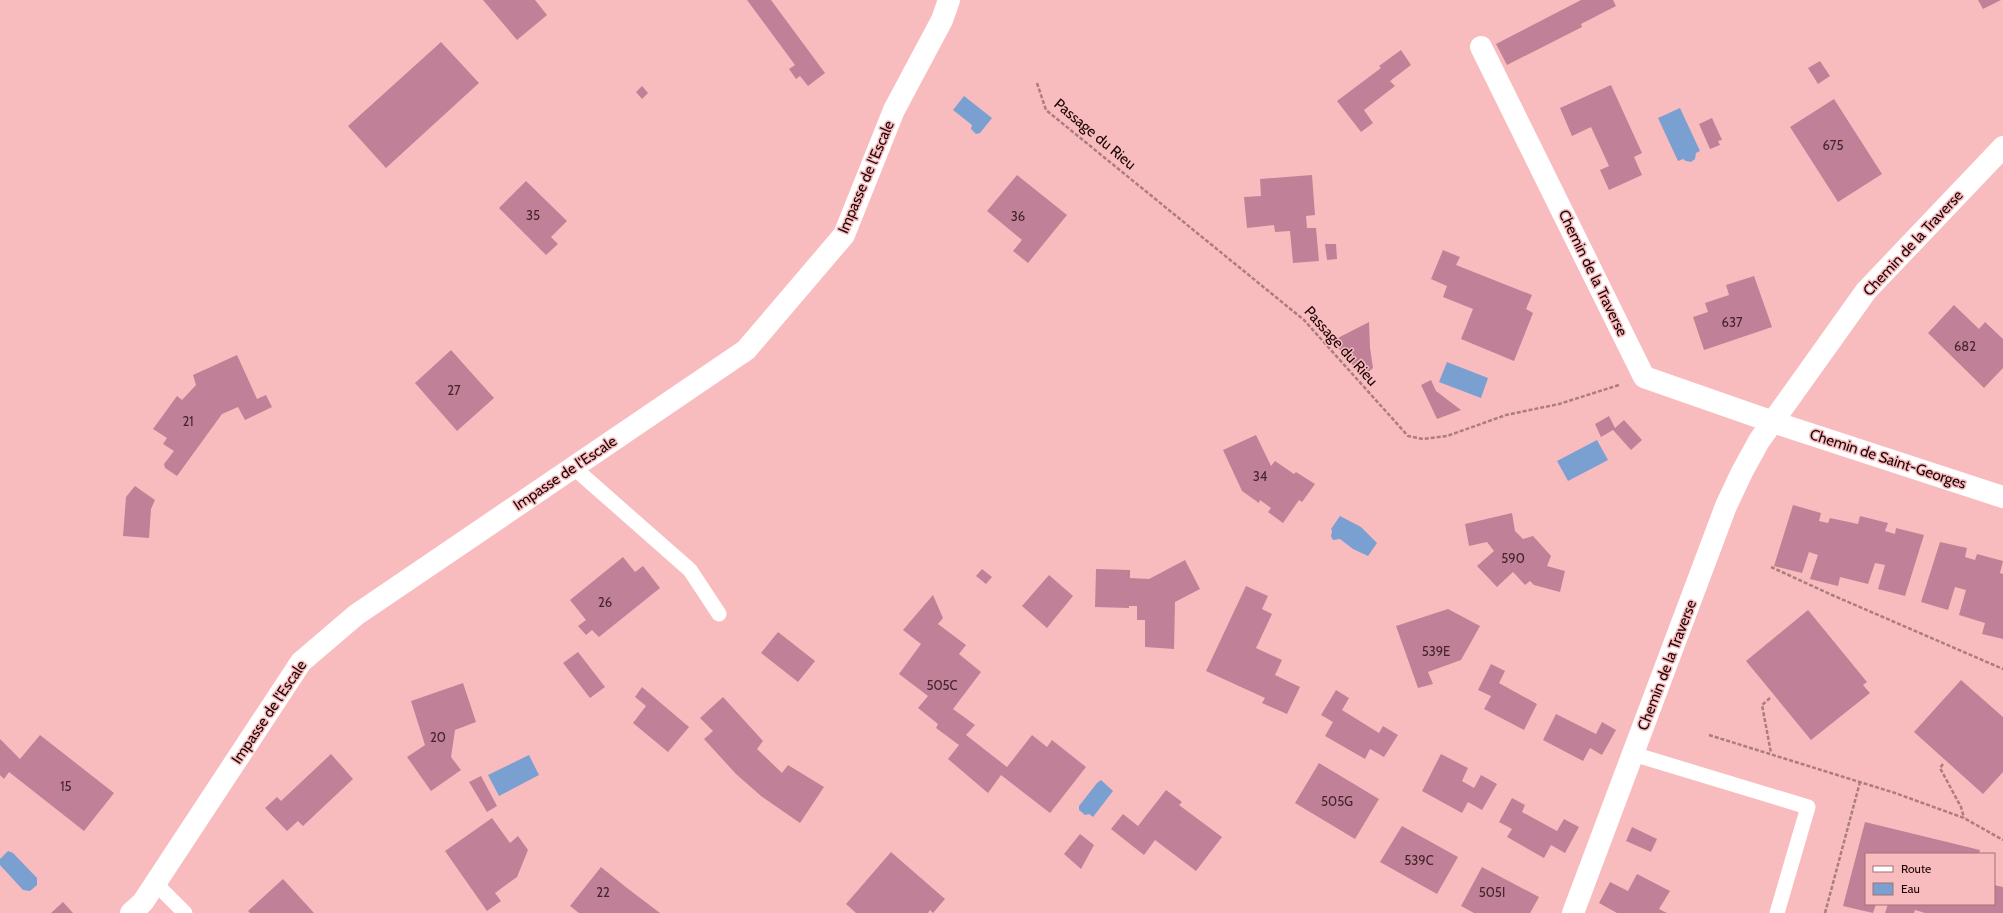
<svg xmlns="http://www.w3.org/2000/svg" width="2003" height="913" font-family="Cabin,sans-serif">
<rect width="100%" height="100%" fill="#f9bcbe"/>
<path fill="#7a9fd1" d="M964 96 992 118 980 133 976 134 971 129 972 125 953 110Z
M1680 108 1700 151 1696 153 1695 159 1691 162 1686 161 1683 159 1678 161 1658 118Z
M1447 362 1488 378 1481 398 1439 382Z
M1597 440 1608 460 1568 481 1557 461Z
M1340 516 1361 527 1377 543 1368 556 1353 549 1340 539 1333 540 1331 536 1332 531 1331 529Z
M529 755 539 775 499 796 488 775Z
M1101 780 1113 791 1093 817 1089 814 1085 815 1079 810V806L1097 783Z
M8 851 13 853 37 878V885L30 891 23 890 0 865V859Z"/>
<path fill="#c08097" d="M483 0H535L547 15 517 40Z
M747 0H771L825 73 808 86 800 76 796 79 789 69 795 65Z
M1581 0H1613L1616 6 1581 24 1582 27 1507 65 1496 44Z
M1978 0H2001L1983 9Z
M441 42 479 83 386 168 348 126Z
M1401 50 1411 65 1390 81 1395 86 1364 110 1373 123 1361 132 1337 101 1381 68 1379 66Z
M1820 61 1830 76 1818 84 1808 68Z
M1611 85 1642 153 1634 157 1642 175 1609 190 1600 170 1609 166 1591 127 1572 136 1560 108Z
M642 86 648 93 642 99 636 92Z
M1834 99 1882 174 1838 202 1790 127Z
M1712 118 1722 140 1718 141 1720 145 1710 149 1699 124Z
M1017 175 1067 215 1028 263 1013 251 1022 240 987 211Z
M1312 175 1315 215 1306 216 1307 228H1316L1319 261 1293 263 1290 231 1275 232 1274 225 1247 228 1244 197 1261 196 1260 179Z
M526 181 567 221 551 237 558 244 546 255 499 208Z
M1325 244H1336L1337 259 1327 260Z
M1443 250 1460 257 1456 265 1532 295 1526 309 1533 313 1514 361 1461 339 1473 309 1443 297 1447 286 1431 279Z
M1754 276 1772 327 1704 350 1693 317 1708 312 1705 303 1729 295 1726 285Z
M1954 305 1979 329 1985 322 2003 339V368L1984 388 1928 333Z
M1369 322 1370 348 1373 368 1363 377 1332 341Z
M451 350 494 398 457 431 415 383Z
M237 355 257 399 266 395 272 407 245 420 238 407 222 414 177 476 165 468 164 464 174 451 163 444 167 438 153 429 177 396 182 400 196 385 193 375Z
M1431 380 1436 391 1461 410 1437 419 1421 385Z
M1609 416 1615 428 1624 420 1642 440 1631 450 1613 430 1601 437 1595 424Z
M1256 435 1271 466 1275 461 1294 474 1296 472 1315 484 1302 502 1299 500 1283 523 1268 512 1271 508 1260 500 1259 503 1242 491 1223 450Z
M135 486 155 500 151 509 149 538 123 536 126 497Z
M1793 505 1821 513 1819 521 1828 523 1830 518 1858 524 1860 516 1888 523 1885 531 1895 534 1896 528 1924 535 1905 596 1878 589 1885 565 1875 563 1868 584 1840 577 1838 586 1810 579 1818 555 1809 552 1802 573 1774 566Z
M1512 513 1515 531 1523 539 1533 536 1551 556 1547 566 1565 571 1560 592 1534 585 1530 581 1525 585 1513 572 1497 587 1477 566 1494 551 1487 542 1469 546 1465 524Z
M1940 542 1967 548 1965 557 1975 560 1977 554 2003 561 2000 573 2003 574V639L1982 634 1985 623 1959 615 1966 590 1955 587 1948 610 1921 602Z
M623 557 635 572 643 566 660 588 599 637 592 630 586 635 578 626 586 620 570 600Z
M1185 560 1200 589 1175 602 1174 649 1145 647V620H1137V606H1129V608L1095 607 1096 569 1130 570V578L1149 579Z
M982 569 992 577 986 584 976 576Z
M1049 575 1073 596 1047 628 1022 606Z
M1246 586 1268 596 1262 609 1272 614 1256 648 1282 660 1275 675 1300 687 1287 714 1262 703 1265 698 1206 671Z
M933 595 943 618 938 624 966 645 959 654 981 672 953 709 975 725 966 735 1007 767 1032 735 1047 747 1052 740 1086 767 1050 813 1001 775 988 793 948 759 959 745 936 728 938 724 918 708 928 696 899 674 921 644 903 630Z
M1448 609 1480 626 1461 660 1428 672 1433 684 1418 688 1396 626Z
M1808 610 1867 682 1863 685 1870 693 1811 740 1746 661Z
M778 632 815 661 798 682 761 653Z
M578 652 605 687 590 698 563 663Z
M1491 664 1505 671 1499 683 1537 704 1524 730 1484 709 1491 696 1478 690Z
M1961 680 2003 717V772L1983 794 1914 732Z
M463 683 476 722 455 730 451 757 461 770 431 791 407 757 425 745 411 701Z
M642 687 689 727 668 752 633 723 646 706 635 697Z
M1336 690 1349 698 1342 710 1379 733 1383 726 1398 735 1384 757 1370 749 1365 759 1325 736 1333 722 1321 715Z
M723 697 763 741 757 749 782 773 788 765 824 787 800 823 761 796 736 774 704 739 713 731 700 718Z
M1556 714 1596 734 1602 722 1616 730 1602 755 1590 748 1583 761 1543 740Z
M40 735 114 793 84 831 9 772 4 779 0 775V739L20 759Z
M331 754 353 779 303 826 298 821 287 831 265 808 277 797 281 801Z
M1441 754 1468 768 1462 781 1474 788 1481 775 1497 784 1482 810 1468 802 1462 813 1422 791Z
M1319 763 1379 799 1355 839 1295 803Z
M481 776 497 806 487 812 469 782Z
M1166 790 1182 802 1179 805 1222 837 1196 871 1155 840 1144 855 1111 829 1123 814 1138 826Z
M1512 798 1525 805 1522 812 1557 831 1564 819 1579 827 1565 853 1551 845 1544 858 1507 837 1512 829 1499 822Z
M492 818 510 843 518 836 528 850 517 877 495 893 501 901 487 911 445 851Z
M1865 822 1980 850 1979 854H1866V904H1876L1873 913 1843 906Z
M1402 826 1458 857 1437 894 1380 862Z
M1632 827 1657 839 1651 852 1626 841Z
M1080 834 1094 845 1081 869 1064 854Z
M891 852 945 899 933 913 930 910 928 913H856L846 904Z
M601 867 627 888 660 913H579L570 906Z
M1482 867 1539 897 1530 913H1474L1461 906Z
M1637 874 1670 891 1659 909 1667 913H1617L1599 903 1610 882 1628 891Z
M283 879 314 913H250L248 911Z
M1994 885 2003 887V913H1925L1915 910 1914 913H1885L1888 904H1994Z
M63 902 73 913H51Z"/>
<g fill="none" stroke-linecap="round" stroke-linejoin="round">
<path stroke="#ac7c7e" stroke-width="2.5" stroke-dasharray="4 2" stroke-linecap="butt" d="M1037 83 1046 110 1304 320 1408 436 1423 439 1447 436 1506 415 1559 404 1619 385
M1771 567 1832 595 2003 669
M1770 698 1762 705 1771 753
M1709 735 1895 793 1964 818 2003 840
M1943 764 1940 768 1961 807 1964 818
M1825 913 1860 782"/>
<path stroke="#fff" stroke-width="15" d="M573 467 690 570 719 614
M1633 754 1808 807 1777 913
M155 883 185 913"/>
<path stroke="#fff" stroke-width="22" d="M1481 47 1644 377 1773 422 2003 497
M131 913 143 902 301 662 356 615 746 350 844 235 894 110 942 20 949 0
M1573 913 1726 506 1742 472 1759 441 1866 291 2003 147"/>
</g>
<g text-anchor="middle" stroke-width="3" stroke-linejoin="round" paint-order="stroke">
<g font-size="13" fill="#45232a">
<text x="1833" y="150">675</text>
<text x="533" y="220">35</text>
<text x="1018" y="221">36</text>
<text x="1732" y="327">637</text>
<text x="1965" y="351">682</text>
<text x="454" y="395">27</text>
<text x="188" y="426">21</text>
<text x="1260" y="481">34</text>
<text x="1513" y="563">590</text>
<text x="605" y="607">26</text>
<text x="1436" y="656">539E</text>
<text x="942" y="690">505C</text>
<text x="438" y="742">20</text>
<text x="66" y="791">15</text>
<text x="1337" y="806">505G</text>
<text x="1419" y="865">539C</text>
<text x="603" y="897">22</text>
<text x="1492" y="897">505I</text>
</g>
<g font-size="15" fill="#1c0406" stroke="#f9bcbe">
<text transform="translate(1095 134) rotate(40)" y="5">Passage du Rieu</text>
<text transform="translate(866 177) rotate(-67)" y="5">Impasse de l'Escale</text>
<text transform="translate(1913 243) rotate(-47)" y="5">Chemin de la Traverse</text>
<text transform="translate(1593 273) rotate(64)" y="5">Chemin de la Traverse</text>
<text transform="translate(1341 346) rotate(48)" y="5">Passage du Rieu</text>
<text transform="translate(1888 459) rotate(18)" y="5">Chemin de Saint-Georges</text>
<text transform="translate(565 473) rotate(-34)" y="5">Impasse de l'Escale</text>
<text transform="translate(1667 665) rotate(-69)" y="5">Chemin de la Traverse</text>
<text transform="translate(269 712) rotate(-56)" y="5">Impasse de l'Escale</text>
</g>
</g>
<rect x="1865" y="853" width="130" height="52" fill="#f9bcbe" stroke="#a17274"/>
<rect x="1873" y="866" width="20" height="6" fill="#ffffff" stroke="#a17274"/>
<text x="1901" y="873" font-size="12" fill="#1c0406">Route</text>
<rect x="1873" y="883" width="20" height="12" fill="#7a9fd1" stroke="#a17274"/>
<text x="1901" y="893" font-size="12" fill="#1c0406">Eau</text>
</svg>
